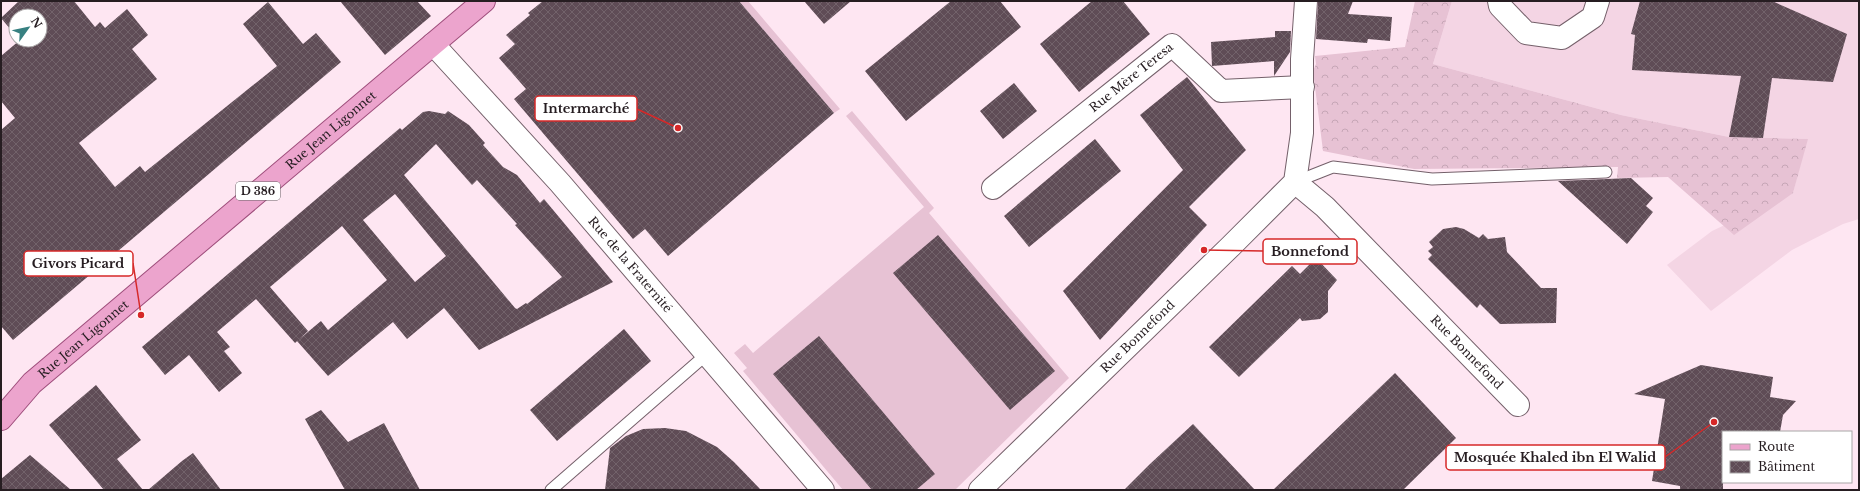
<svg xmlns="http://www.w3.org/2000/svg" width="1860" height="491" font-family="'Libre Baskerville',serif">
<defs>
<pattern id="forest-crowns" width="20" height="18" patternUnits="userSpaceOnUse"><rect width="20" height="18" fill="#e7c2d4"/><path d="M2 6a3 3 0 1 1 6 0M12 15a3 3 0 1 1 6 0" fill="none" stroke="#c6a6b6"/></pattern>
<pattern id="building-cross-hatch" width="8" height="8" patternUnits="userSpaceOnUse"><rect width="8" height="8" fill="#5f4c56"/><path d="M0 0l8 8M0 8l8-8" fill="none" stroke="#72626a"/></pattern>
</defs>
<rect width="100%" height="100%" fill="#fee6f2"/>
<path fill="#f4d5e4" d="M1452 1H1859V219L1843 224 1792 250 1711 311 1667 265 1712 231 1793 193 1807 139 1729 137 1621 115 1433 64Z"/>
<path fill="#e7c2d4" d="M739 1H748L840 109 834 113Z
M852 111 934 208 929 213 1069 378 955 490H843L743 371 747 368 734 353 745 344 753 353 924 207 846 116Z"/>
<path fill="url(#forest-crowns)" d="M1415 1H1452L1433 64 1621 115 1729 137 1808 139 1793 193 1734 235 1668 177 1617 178 1618 167 1414 169 1323 151 1313 71 1316 64 1315 56 1405 47Z"/>
<path fill="url(#building-cross-hatch)" fill-rule="evenodd" d="M19 1H74L95 27 100 22 105 28 127 9 148 35 132 49 157 79 79 143 115 187 140 166 145 172 277 66 243 24 268 2 303 44 316 33 341 62 13 340 1 326V130L15 118 1 101V56L20 40H40V16H16V36L1 18Z
M340 1H417L431 16 385 55Z
M543 1H739L834 113 668 256 645 229 633 239 514 99 526 89 499 58 515 44 506 35 530 15 528 13Z
M804 1H851L824 24Z
M951 1H1000L1021 27 906 121 865 71Z
M1092 1H1123L1150 34 1079 92 1040 44Z
M1318 1H1353L1348 14 1392 17 1390 41 1368 39 1367 43 1316 39Z
M1640 1H1772L1847 34 1833 82 1772 78 1763 138 1729 137 1741 76 1632 70 1635 35 1631 34Z
M1275 31H1291L1290 52 1274 76V61L1212 66 1211 42 1275 37Z
M1187 77 1246 150 1189 207 1207 225 1100 340 1063 291 1183 170 1140 115Z
M1014 83 1037 111 1003 139 980 111Z
M429 111 445 114 448 111 469 125 485 143 483 145 503 167 517 175 540 203 544 199 613 282 479 350 444 308 407 339 393 322 328 376 297 341 321 321 328 330 387 280 342 226 270 287 308 331 295 343 256 299 217 332 230 347 224 351 242 373 219 392 189 355 165 375 142 347 400 128 402 130 423 112ZM436 144 472 185 477 180 517 224 515 225 562 277 527 304 526 303 517 309 515 308 404 175ZM395 194 446 256 415 282 363 220Z
M1095 139 1121 171 1029 247 1004 216Z
M1631 178 1653 198 1646 206 1653 212 1627 244 1558 181Z
M1456 227 1464 229 1479 238 1483 234 1488 239 1505 237 1507 252 1541 288H1557L1556 323 1500 324 1480 304 1477 308 1428 259 1432 255 1428 251 1433 247 1429 242 1443 229Z
M938 235 1055 371 1010 410 893 273Z
M1316 258 1337 280 1328 291V312L1320 319 1302 321 1300 318 1239 377 1209 347 1292 266 1300 274Z
M624 329 651 361 557 441 530 410Z
M819 336 935 474 916 490H872L773 374Z
M1701 365 1773 377 1770 397 1796 401 1783 415 1780 432H1723V490H1680V486L1652 481 1665 399 1634 394Z
M1395 373 1456 438 1403 490H1273Z
M96 385 141 440 117 459 143 490H104L49 425Z
M321 410 348 442 384 423 420 490H345L305 419Z
M1193 424 1255 490H1124L1150 464Z
M665 428 686 431 717 447 734 462 761 490H605L610 448 626 436 643 429Z
M193 453 221 490H148L182 461Z
M30 455 71 490H1V479Z"/>
<g fill="none" stroke-linecap="round" stroke-linejoin="round">
<g stroke="#74606a" stroke-width="13">
<path id="service" d="M1295 182 1333 167 1432 179 1606 172
M551 490 707 354"/>
</g>
<g stroke="#74606a" stroke-width="24">
<g id="minor">
<path d="M1499 1 1500 6 1526 33 1562 38 1593 17 1598 1"/>
<path id="s1" d="M433 44 560 183 823 490"/>
<path id="s2" d="M1295 182 1325 207 1518 405"/>
<path id="s3" d="M993 188 1172 45 1221 91 1303 87"/>
<path id="s4" d="M980 490 1231 246 1295 182 1302 133V59L1306 1"/>
</g>
</g>
<g stroke="#9e4d7b" stroke-width="24">
<g id="primary">
<path id="s5" d="M1 419 32 383 484 1"/>
</g>
</g>
<use href="#service" stroke="#fff" stroke-width="11"/>
<use href="#minor" stroke="#fff" stroke-width="22"/>
<use href="#primary" stroke="#eca4cd" stroke-width="22"/>
</g>
<g text-anchor="middle" stroke-width="4" stroke-linejoin="round" paint-order="stroke">
<rect fill="#fff" stroke="#676164" stroke-width="1" x="236" y="182" width="44" height="18" rx="3"/>
<g font-size="11" font-weight="bold" fill="#261d21">
<text x="258" y="195">D 386</text>
</g>
<g font-size="12" fill="#261d21" stroke="#fff">
<text dy="4" stroke="none"><textPath href="#s3" startOffset="177">Rue Mère Teresa</textPath></text>
<text dy="4" stroke="none"><textPath href="#s5" startOffset="439">Rue Jean Ligonnet</textPath></text>
<text dy="4" stroke="none"><textPath href="#s1" startOffset="296">Rue de la Fraternité</textPath></text>
<text dy="4" stroke="none"><textPath href="#s4" startOffset="220">Rue Bonnefond</textPath></text>
<text dy="4" stroke="none"><textPath href="#s5" startOffset="115">Rue Jean Ligonnet</textPath></text>
<text dy="4" stroke="none"><textPath href="#s2" startOffset="242">Rue Bonnefond</textPath></text>
</g>
</g>
<path fill="none" stroke="#d62828" stroke-width="1.5" d="M678 128L637 109M1204 250L1263 251M141 315L133 263M1714 422L1665 457"/>
<g fill="#d62828" stroke="#fff" stroke-width="1.5">
<circle cx="678" cy="128" r="4"/>
<circle cx="1204" cy="250" r="4"/>
<circle cx="141" cy="315" r="4"/>
<circle cx="1714" cy="422" r="4"/>
</g>
<g fill="#fff" stroke="#d62828" stroke-width="1.5">
<rect x="535" y="96" width="102" height="25" rx="4"/>
<rect x="1263" y="239" width="94" height="25" rx="4"/>
<rect x="24" y="251" width="109" height="25" rx="4"/>
<rect x="1446" y="445" width="219" height="25" rx="4"/>
</g>
<g font-size="13" text-anchor="middle" font-weight="bold" fill="#261d21">
<text x="586" y="113">Intermarché</text>
<text x="1310" y="256">Bonnefond</text>
<text x="78" y="268">Givors Picard</text>
<text x="1555" y="462">Mosquée Khaled ibn El Walid</text>
</g>
<rect width="1860" height="491" fill="none" stroke="#261d21" stroke-width="4"/>
<rect x="1722" y="431" width="130" height="52" fill="#ffffff" stroke="#a8a5a6"/>
<rect x="1730" y="444" width="20" height="6" fill="#eca4cd" stroke="#a8a5a6"/>
<text x="1758" y="451" font-size="12" fill="#261d21">Route</text>
<rect x="1730" y="461" width="20" height="12" fill="url(#building-cross-hatch)" stroke="#a8a5a6"/>
<text x="1758" y="471" font-size="12" fill="#261d21">Bâtiment</text>
<g transform="translate(28 28) rotate(57)"><circle r="19" fill="#ffffff" stroke="#a8a5a6"/>
<path d="M0-3L7 15L0 10L-7 15Z" fill="#378081"/>
<text y="-6" font-size="11" font-weight="bold" text-anchor="middle" fill="#261d21">N</text>
</g>
</svg>
